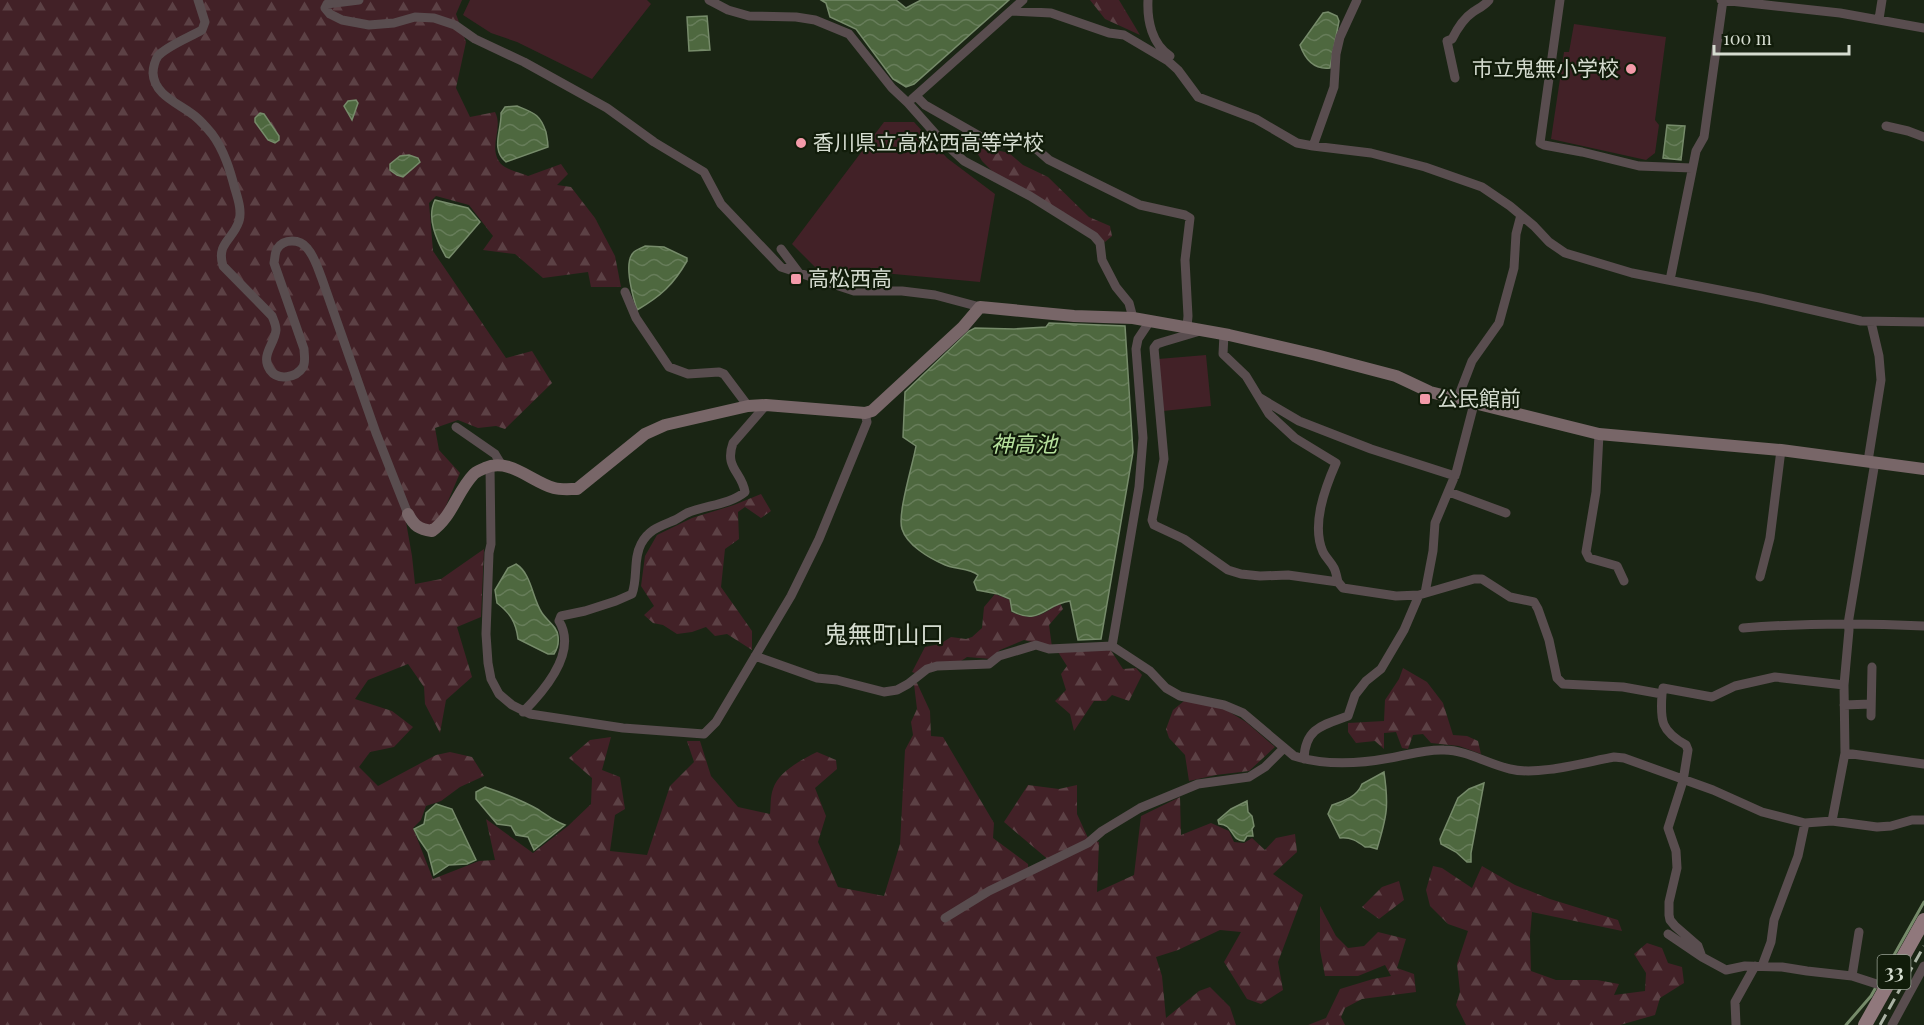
<svg xmlns="http://www.w3.org/2000/svg" width="1924" height="1025" font-family="'Playfair Display','Noto Sans JP',serif">
<defs>
<pattern id="forest-firs" width="22" height="20" patternUnits="userSpaceOnUse" patternTransform="scale(1.5)"><rect width="22" height="20" fill="#422127"/><path d="M5 1l3.5 6h-7zM16 11l3.5 6h-7z" fill="#5c4145"/></pattern>
<pattern id="water-waves" width="16" height="10" patternUnits="userSpaceOnUse" patternTransform="scale(1.5)"><rect width="16" height="10" fill="#4e683f"/><path d="M0 5q4-4 8 0t8 0" fill="none" stroke="#677d5a"/></pattern>
</defs>
<rect width="100%" height="100%" fill="#1a2514"/>
<path fill="url(#forest-firs)" d="M0 0H462L456 14 466 42 456 88 470 117 495 112C504 129 487 147 501 164 507 170 521 173 528 176L561 164 568 174 557 185 571 187 595 218 615 256 621 287H591L588 272 543 278 515 254 483 250 493 236 469 205 436 196 429 203 433 251 506 358 532 351 552 383 505 429 496 426 478 428 458 420 435 428 439 450 460 473 442 515 429 527 406 522 412 556 415 584 441 579 484 549 481 617 457 627 472 677 446 700 440 733 425 704 424 687 408 664 368 680 355 699 392 711 413 727 394 747 370 752 359 767 378 786 436 755 450 752 472 757 484 776 460 787 441 801 426 806 421 820 413 828 433 879 479 861 495 860 486 819 533 853 568 826 591 804 592 778 569 758 590 740 611 737 602 770 620 777 625 809 615 815 610 851 647 855 670 786 694 762 687 741H700L711 776 738 807 770 814C771 806 770 797 773 789 778 772 801 760 817 752L836 760 837 769 815 788 826 816 818 842 838 887 884 896 900 844 905 750 913 735 911 722 917 709 914 684 917 683 930 711 931 736 943 737 994 823 993 838 1028 864 1029 876 1051 862 1004 822 1028 785 1059 789 1077 785V814L1088 838 1099 842 1097 892 1134 875 1141 816 1180 797 1181 835 1211 823 1229 831 1234 842 1244 843 1252 838 1265 850 1276 838 1295 834 1297 852 1273 874 1303 895 1278 962 1283 990 1261 1004 1247 999 1224 962 1241 932 1220 930 1178 950 1156 957 1162 976 1166 1018 1199 991 1210 987 1230 1007 1236 1025H0Z
M1090 0H1119L1140 35 1105 19Z
M963 131 996 150 1009 153 1023 165 1048 177 1089 217 1110 226 1112 236 1105 242 1091 230 994 173 982 161 975 149 957 136Z
M761 494 771 511 761 518 745 507 738 512 739 539 725 549 721 587 752 631V650L727 634 715 636 706 627 692 632 677 634 663 625 653 623 644 615 654 606 641 586 645 556 657 535 692 518 734 505Z
M995 594 1010 600 1011 612C1035 621 1040 616 1060 603L1063 609 1049 625 1052 647 1024 640 1000 650 991 659 967 657 958 663 917 674 912 672 925 647 940 644 951 637 966 639 972 637 982 628 984 607Z
M1110 649 1123 669 1136 668 1142 675 1129 701 1112 695 1106 701H1094L1074 731 1070 714 1055 701 1066 690 1061 674 1067 666 1058 652Z
M1403 668 1427 682 1443 703 1453 735 1467 736 1478 741 1481 754 1459 746 1431 743 1423 734 1413 735 1408 749 1402 748 1396 732 1384 733V749L1375 741 1356 743 1348 732V723L1384 721 1385 700 1399 679Z
M1184 701 1223 708 1246 722 1275 747 1249 771 1216 775 1189 781 1185 755 1169 738 1166 729 1173 710Z
M1433 866 1442 868 1472 888 1482 866 1515 885 1550 899 1618 920 1622 931 1532 912 1530 936 1531 971 1556 980H1597L1619 984 1614 995 1645 991 1646 973 1634 954 1647 943 1662 948 1668 963 1682 967 1684 983 1660 998 1655 1015 1620 1025H1466L1456 1005 1460 992 1457 964 1468 931 1448 924 1430 906 1426 890Z
M1399 881 1404 900 1379 919 1362 907 1382 887Z
M1320 906 1336 936 1348 948 1364 946 1378 932 1406 939 1397 968 1414 974 1416 992 1362 999 1345 1008 1341 1017 1345 1025H1308L1326 1018 1340 989 1373 979 1391 976 1385 965 1358 976H1325L1320 950Z"/>
<path fill="#422127" d="M470 0H647L651 4 592 79 517 42 491 33 463 15Z
M1574 24 1666 37 1655 120 1659 125 1655 153 1646 160 1551 139 1564 52H1569Z
M884 122H914L947 158 995 194 980 282 872 272 819 271 792 244Z
M1206 355 1211 406 1163 411 1158 359Z"/>
<path fill="url(#water-waves)" stroke="#768b6a" stroke-width="1.5" d="M821 0H896L906 8 921 0H1009L914 84 906 87 893 79 856 29 830 17 826 3Z
M1328 12 1337 16 1339 21 1330 68C1314 70 1305 59 1300 45L1323 13Z
M707 16 710 50 689 51 687 17Z
M356 100 358 103 352 120 344 106 348 101Z
M517 106C534 113 540 114 546 132 547 138 548 141 548 147L506 162C490 149 502 130 501 113L505 107Z
M260 113 264 114 279 136V140L275 143 268 140 255 122V118Z
M1667 125 1685 126 1681 160 1663 158Z
M409 155 418 158 420 162 403 177 397 175 390 170V164L400 156Z
M435 200 468 208 480 222 449 258 446 257C437 241 426 218 435 200Z
M645 246 664 247 687 258V261C673 285 661 296 637 310 633 297 623 264 633 253 635 250 642 248 645 246Z
M1049 323 1125 326 1133 452 1101 639 1078 640 1070 601C1045 604 1040 626 1012 611L1010 599 998 594 977 590 974 582 978 575C969 567 954 570 943 564 929 558 907 545 902 529 897 514 913 464 916 446L903 437 905 392 969 331 975 328 1014 329 1046 327Z
M516 564C532 574 532 598 542 613 547 621 557 626 558 636 559 643 558 648 554 654H548L518 639C516 622 510 613 497 603L495 590 508 568Z
M1384 772C1389 806 1387 816 1377 849L1370 847H1365C1357 841 1351 837 1340 838L1328 814 1332 805C1344 801 1357 797 1362 784Z
M1484 783 1471 853V862H1467L1456 852 1441 844 1440 839 1458 798 1469 789Z
M485 787C503 793 522 800 539 810 548 816 554 821 565 825L534 850 528 837 516 835 511 826 497 824 476 799V792Z
M1247 801 1248 812 1252 816 1254 826 1252 829 1253 836H1247L1244 841C1230 841 1234 824 1219 824L1218 820 1231 809Z
M436 804 452 809 476 860 467 864 449 865 434 875 428 852 419 839 414 829 424 824 426 813Z"/>
<g fill="none" stroke-linecap="round" stroke-linejoin="round">
<path stroke="#768b6a" stroke-width="3" d="M1846 1025 1871 996 1924 902"/>
<path stroke="#594d4f" stroke-width="9" d="M198 0 205 22 202 30C190 37 167 46 158 56 155 60 153 68 153 73 154 96 181 104 196 117 202 122 207 128 212 134 224 150 230 170 235 189 238 199 242 211 239 221 233 240 216 243 223 266L272 316C274 321 276 325 276 330 275 344 260 355 270 370 278 381 296 378 303 367 306 362 304 354 304 349L274 263C275 258 275 252 277 249 284 238 300 239 307 248 315 257 318 269 322 279L376 433 408 514
M359 0 327 4 325 8 330 14 342 20 369 25 394 23 415 17 434 18 455 25 475 39 524 62 607 108 654 142 704 172 721 204 781 267 854 291H902L935 295 980 307
M709 0 728 10 749 16 796 17 815 20 849 34 892 88 908 103 940 139 964 161 1030 196 1094 236 1100 243 1102 260 1116 287 1129 303 1133 318
M1148 0C1147 21 1152 44 1170 56
M1560 0 1540 143 1544 145 1582 152 1639 166 1692 168
M1721 0 1840 13 1924 28
M1012 11 1051 13 1109 33 1124 35 1168 61 1178 70 1198 97 1256 119 1297 143 1313 146 1371 153 1425 167 1482 187 1510 206 1534 226 1549 242 1565 253 1632 273 1760 298 1861 321 1924 322
M1879 19 1882 0
M1455 78 1447 41 1452 39C1457 29 1464 18 1473 12 1479 8 1484 6 1489 0
M916 96 925 105 995 145 1025 139 1049 160 1130 200 1140 205 1185 215 1190 218 1185 260 1188 316 1187 327
M912 99 1023 0
M1886 126 1908 131 1924 137
M1313 146 1334 87 1336 54 1340 37 1357 0
M781 249 799 273
M1670 280 1696 151 1704 137 1723 0
M625 292 636 318 669 367 688 374 719 372 724 374 748 406
M1200 331 1163 342 1157 344 1154 348 1164 459 1152 520 1154 525 1184 539 1228 570 1241 574 1260 576 1288 575 1338 582 1343 588 1396 596 1419 595 1474 579H1482L1510 597 1534 602 1538 609 1549 640 1557 678 1563 684 1623 687 1662 694 1663 688 1712 697 1735 686 1775 677 1844 685
M1224 334 1223 354 1246 376 1269 414 1295 438 1336 463C1325 488 1311 525 1323 552 1326 558 1331 562 1334 568 1336 572 1337 578 1338 582
M1260 398 1299 421 1371 449 1455 476
M1457 400 1472 361 1499 323 1514 268 1516 234 1521 215
M456 427 495 454 501 464
M1599 434 1596 492 1586 552 1589 558 1617 566 1624 581
M1868 461 1881 380 1879 356 1871 322
M490 466 491 544 489 553 486 634 488 663 491 679 499 694 512 705 530 714 623 728 704 734 716 722 791 596 819 539 867 422 865 413
M1449 492 1506 513
M1760 577 1770 538 1781 450
M1425 593 1433 551 1435 523 1456 473 1474 404
M1743 628C1803 623 1864 623 1924 626
M1112 646 1139 487 1143 438 1136 349 1138 339 1150 321
M755 656 817 678 837 680 884 692 897 690 908 684 927 669 937 666 989 664 999 656 1036 645 1049 649 1112 646 1150 671 1166 688 1180 696 1224 705 1243 713 1294 756C1326 766 1358 764 1390 758 1408 755 1425 749 1444 750 1466 750 1488 764 1510 769 1538 776 1586 762 1614 757L1624 758 1713 790 1762 812 1805 823 1832 821 1877 827 1891 826 1912 820H1924
M1662 694C1660 721 1661 731 1686 745L1688 750 1683 781 1668 828 1676 851 1677 868 1669 902V915L1670 920 1675 926 1698 946 1702 957
M1844 705 1871 704
M523 712C544 691 578 652 559 621L561 616 585 611 616 601 632 594C638 578 633 559 641 544 649 529 661 526 675 520 679 518 683 515 687 513 706 505 729 505 745 492 742 472 724 468 733 443L766 405
M1871 716 1872 667
M1845 753 1924 764
M1304 759C1305 728 1323 725 1348 716L1355 695 1366 681 1381 669 1404 630 1419 595
M1832 821 1845 753 1844 685 1849 630 1848 624 1875 462
M945 918 989 891 1088 843 1102 831 1140 808 1198 784 1249 777 1265 767 1284 748
M1668 934 1702 957 1726 970 1745 966 1782 967 1807 971 1852 976 1886 987
M1762 966 1771 942 1774 920 1798 856 1805 823
M1852 976 1859 932
M1736 1025 1735 1002 1755 966
M1892 1025 1924 966"/>
<path stroke="#786668" stroke-width="12" d="M408 514C414 526 419 529 432 531 452 517 457 492 473 475 476 471 481 470 485 468 509 457 532 482 554 488 561 490 570 489 577 489L645 434 665 425 748 406 766 405 865 413 872 411 963 327 980 307 1074 316 1133 318 1229 335 1316 355 1396 376 1430 392 1599 434 1781 450 1924 469"/>
<path stroke="#90787c" stroke-width="14" d="M1865 1025 1924 920"/>
<path stroke="#abb3a5" stroke-width="3" stroke-dasharray="12 6" stroke-linecap="butt" d="M1880 1025 1924 946"/>
</g>
<g fill="#f39aa9" stroke="#111c0a" stroke-width="2">
<circle cx="1631" cy="69" r="6"/>
<circle cx="801" cy="143" r="6"/>
<rect x="790" y="273" width="12" height="12" rx="3"/>
<rect x="1419" y="393" width="12" height="12" rx="3"/>
</g>
<g text-anchor="middle" stroke-width="4.5" stroke-linejoin="round" paint-order="stroke">
<rect fill="#111c0a" stroke="#9aa295" stroke-width="1.5" x="1877.5" y="955" width="33" height="34" rx="4.5"/>
<g font-size="20" font-weight="bold" fill="#d5dcd0">
<text x="1894" y="979">33</text>
</g>
<g font-size="21" fill="#d5dcd0" stroke="#111c0a" text-anchor="start">
<text x="1619" y="76" text-anchor="end">市立鬼無小学校</text>
<text x="813" y="150">香川県立高松西高等学校</text>
<text x="808" y="286">高松西高</text>
<text x="1437" y="406">公民館前</text>
</g>
<g font-size="22" font-style="italic" fill="#b7e19d" stroke="#111c0a">
<text x="1024" y="452">神高池</text>
</g>
<g font-size="24" fill="#d5dcd0" stroke="#111c0a">
<text x="884" y="643">鬼無町山口</text>
</g>
</g>
<path d="M1714 45v9h135v-9" fill="none" stroke="#d5dcd0" stroke-width="3"/>
<text x="1723" y="45" font-size="18" fill="#d5dcd0" stroke="#111c0a" stroke-width="4.5" paint-order="stroke">100 m</text>
</svg>
